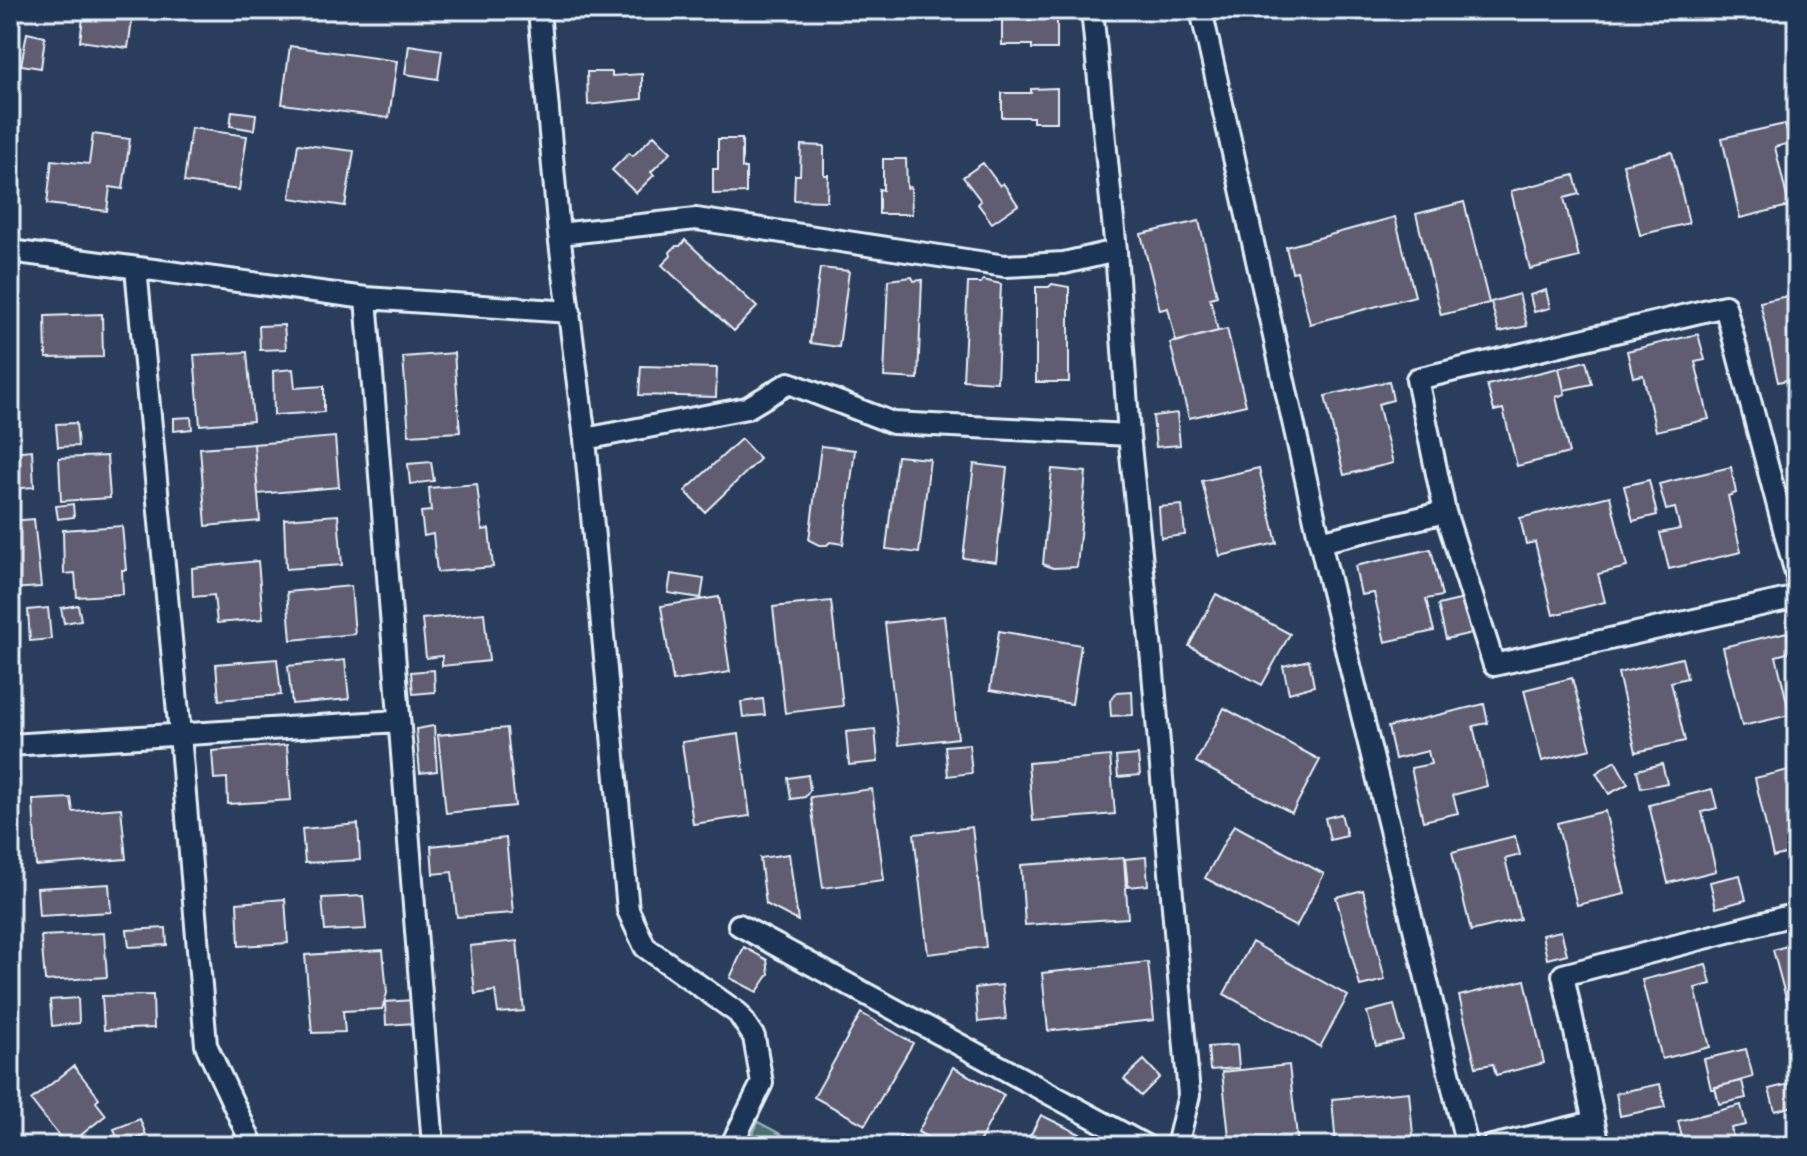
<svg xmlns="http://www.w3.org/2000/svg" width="1807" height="1156" font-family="'Patrick Hand',sans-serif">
<defs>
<pattern id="forest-crowns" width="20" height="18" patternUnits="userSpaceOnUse" patternTransform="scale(2)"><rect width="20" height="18" fill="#4b6f71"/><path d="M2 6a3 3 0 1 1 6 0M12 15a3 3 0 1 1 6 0" fill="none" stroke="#658486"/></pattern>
</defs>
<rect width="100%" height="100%" fill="#2a3d5c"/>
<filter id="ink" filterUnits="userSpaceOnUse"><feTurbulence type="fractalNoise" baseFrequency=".0125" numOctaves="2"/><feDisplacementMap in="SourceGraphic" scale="16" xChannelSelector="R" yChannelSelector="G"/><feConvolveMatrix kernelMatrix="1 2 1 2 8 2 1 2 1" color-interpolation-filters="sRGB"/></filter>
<g filter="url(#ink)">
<path fill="url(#forest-crowns)" stroke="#9ab0b4" stroke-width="2" d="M758 1122 803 1146H748Z"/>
<path fill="#605c71" stroke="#e8f1f8" stroke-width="2" d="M84 10 133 14 128 48 80 41Z
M585 10H639V17H610L611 22H585Z
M1031 16 1057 17V49H1032V45H1002V20H1031Z
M27 33 45 37 41 68 21 65Z
M409 45 442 50 438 79 405 74Z
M290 46 397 61 389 118 282 104Z
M587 72H612V76L642 74V99L588 105Z
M1057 88V122H1033V117H1002V93H1031V89Z
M232 111 256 114 254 130 230 126Z
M1785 124 1790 143 1775 147 1789 206 1740 218 1722 138Z
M191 128 247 136 239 190 184 182Z
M93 134 130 139 123 189 110 187 107 211 47 204 52 160 89 164Z
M654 135 671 152 651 172 654 175 636 193 612 170 629 153 633 156Z
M718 139H742V168H746V193L713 194V169H718Z
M298 144 354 151 345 206 290 198Z
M801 145 824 146V175H828L827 201 794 200 795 175H800Z
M1672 152 1689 223 1640 235 1623 164Z
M883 159H906L907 188 911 187 912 214H879V189L883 190Z
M983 163 1000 186 1003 183 1018 205 992 223 978 204 981 201 963 177Z
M1574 175 1579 194 1564 198 1579 257 1530 269 1511 191Z
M1464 202 1489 303 1441 315 1416 214Z
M1395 217 1415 296 1310 324 1297 271 1292 272 1286 247Z
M1199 221 1217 296 1210 298 1218 331 1176 342 1168 308 1160 310 1141 234Z
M685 240 757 307 734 331 662 265 671 256 670 252 676 246H680Z
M820 268 849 271 839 347 810 343Z
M912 277 914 281 922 280 918 379 884 377 888 280Z
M983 280 1001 284 997 382 963 380 968 283H981Z
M1052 284 1069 287V382H1036V287H1049Z
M1546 290 1550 308 1534 312 1530 295Z
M1519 294 1527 326 1499 332 1491 302Z
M1797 294V378L1778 382 1760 302Z
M102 314 103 357 46 358 45 316Z
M284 325 286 349 260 350 259 326Z
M1227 329 1246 405 1189 418 1170 343Z
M1698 334 1705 360 1695 362 1709 419 1656 431 1643 375 1633 377 1627 351Z
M10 348H18L20 387H10Z
M247 352 253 421 200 425 194 355Z
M454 353 460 432 409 435 403 357Z
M1586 361 1592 384 1564 390 1559 368Z
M641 366 717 368 716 397 639 395Z
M1559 368 1565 394 1556 397 1569 453 1517 466 1503 409 1494 411 1487 385Z
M293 369 295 388 324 386V412L274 415 273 371Z
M1389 381 1393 400 1378 404 1393 463 1344 475 1325 396Z
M1177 413 1180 445 1156 447 1153 416Z
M191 417 192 429 174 431V418Z
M76 423 78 446 58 447 56 424Z
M335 437 339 487 258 494 254 444Z
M741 439 760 459 705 512 685 491Z
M254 444 260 521 206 526 200 448Z
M821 446 855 450 843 544 830 542 827 545H819L809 540Z
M32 450 34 487 10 489V452Z
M107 456 110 498 61 501 59 458Z
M897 456 930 459 919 553 886 549Z
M431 462 434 481 410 484 408 464Z
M974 464 1007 468 996 562 963 558Z
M1731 467 1736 493 1728 496 1741 552 1669 569 1660 533 1680 529 1675 508 1666 510 1659 484Z
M1259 468 1277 543 1220 556 1202 481Z
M1052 469 1086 472 1077 567 1053 568 1043 564Z
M1649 480 1657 515 1633 521 1624 486Z
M477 484 482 530 489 529 493 567 437 572 433 534 424 536 421 512 431 511 429 488Z
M1610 496 1627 567 1598 574 1605 602 1553 615 1535 542 1526 544 1520 518Z
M73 504 74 517 58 519 56 506Z
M1182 505 1185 535 1161 538 1159 507Z
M338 515 342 565 286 569 284 519Z
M34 519 41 587 10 589V521Z
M122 526 126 570H122L123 594 77 597 75 573 64 574 63 530Z
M1431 549 1442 596 1426 599 1434 631 1385 642 1374 593 1361 595 1355 566Z
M258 561 263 619 217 623 214 595 193 597 192 568Z
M671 574 704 579 701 598 668 593Z
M351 586 355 634 291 640 287 592Z
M1216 594 1290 634 1262 685 1189 646Z
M719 597 730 672 673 681 661 606Z
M1464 599 1472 633 1446 639 1438 605Z
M831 601 843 706 785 713 773 607Z
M78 605 81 620 64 623 61 608Z
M48 608 51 639 30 641 28 610Z
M484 613 489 661 442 666V656L426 658 422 619Z
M944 616 958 738 899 745 885 623Z
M999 631 1081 645 1072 704 990 690Z
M1787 632 1791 652 1776 656 1790 715 1742 726 1723 647Z
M1682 658 1687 678 1671 682 1685 741 1636 752 1618 673Z
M277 659 281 695 219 700 216 664Z
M345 660 349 699 292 704 288 666Z
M1309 660 1314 686 1289 693 1283 666Z
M434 670 435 692 413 694 411 672Z
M1572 678 1591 749 1542 761 1524 690Z
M1132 691 1133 715 1111 716 1110 701 1117 692Z
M763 699 765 715 743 717 741 702Z
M1484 704 1488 723 1473 726 1487 786 1453 795 1458 813 1423 821 1411 768 1431 764 1428 751 1395 759 1388 727Z
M1224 708 1320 760 1292 813 1196 762Z
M434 726 437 771 420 773 416 729Z
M507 728 515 806 446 813 438 735Z
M875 729 878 762 849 765 846 732Z
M739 734 750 816 693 824 682 742Z
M969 744 972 773 948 776 945 746Z
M287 745 291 800 228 804 227 778 214 779 212 751Z
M1138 755 1140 775 1118 777 1116 757Z
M1110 756 1115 814 1033 821 1028 763Z
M1615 761 1628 784 1609 794 1596 773Z
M1662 764 1667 783 1641 788 1637 770Z
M1797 768V851L1773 857 1755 778Z
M808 775 810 790 805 797 791 799 788 778Z
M872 789 884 880 823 888 810 797Z
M1712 789 1717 808 1702 812 1716 871 1668 883 1649 805Z
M71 798 73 812 121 808 126 859 36 866 33 800Z
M1605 811 1625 894 1577 905 1557 823Z
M1341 814 1347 836 1330 840 1325 818Z
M358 824 360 860 305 863 302 829Z
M1234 825 1324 874 1296 927 1205 878Z
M972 827 986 947 928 954 914 834Z
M1515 836 1520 855 1505 859 1520 919 1471 931 1452 852Z
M506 838 513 913 457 917 452 872 433 874 431 846Z
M789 854 798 921 766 904 760 858Z
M1146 857 1148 885 1128 887 1125 859Z
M1124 858 1128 918 1025 925 1021 865Z
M1740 875 1746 900 1716 908 1710 882Z
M109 884 111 912 39 916 37 888Z
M1363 890 1385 980 1360 986 1336 897Z
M363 896 366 929 325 931 322 898Z
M285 899 288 943 239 946 237 903Z
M166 928 167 945 129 947 127 930Z
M1561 931 1567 954 1547 959 1542 935Z
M104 933 107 977 45 981 41 936Z
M517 941 524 1011 498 1013 495 991 475 994 470 946Z
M1252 942 1348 996 1320 1047 1224 994Z
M1797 943V1027L1794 1028 1773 950Z
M744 947 767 960 769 974 757 992 730 978Z
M383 950 387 993 382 1009 343 1011 345 1032 312 1033 305 955Z
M1148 962 1154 1020 1048 1031 1042 973Z
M1706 964 1711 984 1695 988 1710 1047 1662 1059 1642 980Z
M1525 980 1544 1063 1496 1075 1493 1064 1476 1067 1459 996Z
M1002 985 1006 1019 978 1022 975 988Z
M153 995 154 1028 104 1030 102 996Z
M78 998 79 1023 52 1026 50 1000Z
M413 1000 415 1023 386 1025 385 1002Z
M1394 1005 1403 1040 1376 1046 1367 1012Z
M861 1013 913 1043 865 1125 814 1097Z
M1237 1045 1239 1068 1210 1070 1208 1047Z
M1746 1049 1753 1077 1711 1089 1704 1059Z
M1144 1060 1160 1077 1141 1096 1124 1079Z
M1289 1065 1298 1146H1230L1222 1072Z
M74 1066 99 1098 96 1102 106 1115 67 1146 31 1100Z
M953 1067 1004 1095 977 1146H944L918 1132Z
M1742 1081 1746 1098 1719 1104 1715 1087Z
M1797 1082V1105L1775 1111 1769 1089Z
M1660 1084 1665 1107 1620 1116 1616 1093Z
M1409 1092 1414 1146H1336L1332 1099Z
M1741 1105 1746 1125 1731 1128 1735 1146H1684L1678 1121Z
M1041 1115 1094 1141 1091 1146H1025Z
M140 1119 146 1135 120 1146 114 1129Z
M901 1135 922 1146H895Z"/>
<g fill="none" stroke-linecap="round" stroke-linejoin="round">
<g stroke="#e8f1f8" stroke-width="26">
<path id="service" d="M539 10 559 234 585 439 628 910 645 947 738 1013 754 1037 762 1083 731 1146
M1092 10 1116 251 1129 435 1152 661 1189 1095 1177 1146
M1201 10 1320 542 1467 1146
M559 234 696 219 1005 266 1064 263 1116 251
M10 251 366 298 570 312
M136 268 180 734 206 1045 253 1146
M366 298 433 1146
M585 439 747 408 789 383 893 423 1129 435
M1320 542 1445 512
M1797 578 1725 306 1417 379 1445 512 1494 665 1797 597
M10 745 399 721
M739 925 1146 1146
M1492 1146 1594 1122
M1599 1146 1563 975 1797 914"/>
</g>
<use href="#service" stroke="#1d3557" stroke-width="20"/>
</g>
</g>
<rect width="1807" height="1156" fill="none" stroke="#1d3557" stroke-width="40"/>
<rect x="20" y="20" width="1767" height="1116" fill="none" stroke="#e8f1f8" stroke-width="3" filter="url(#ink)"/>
</svg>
